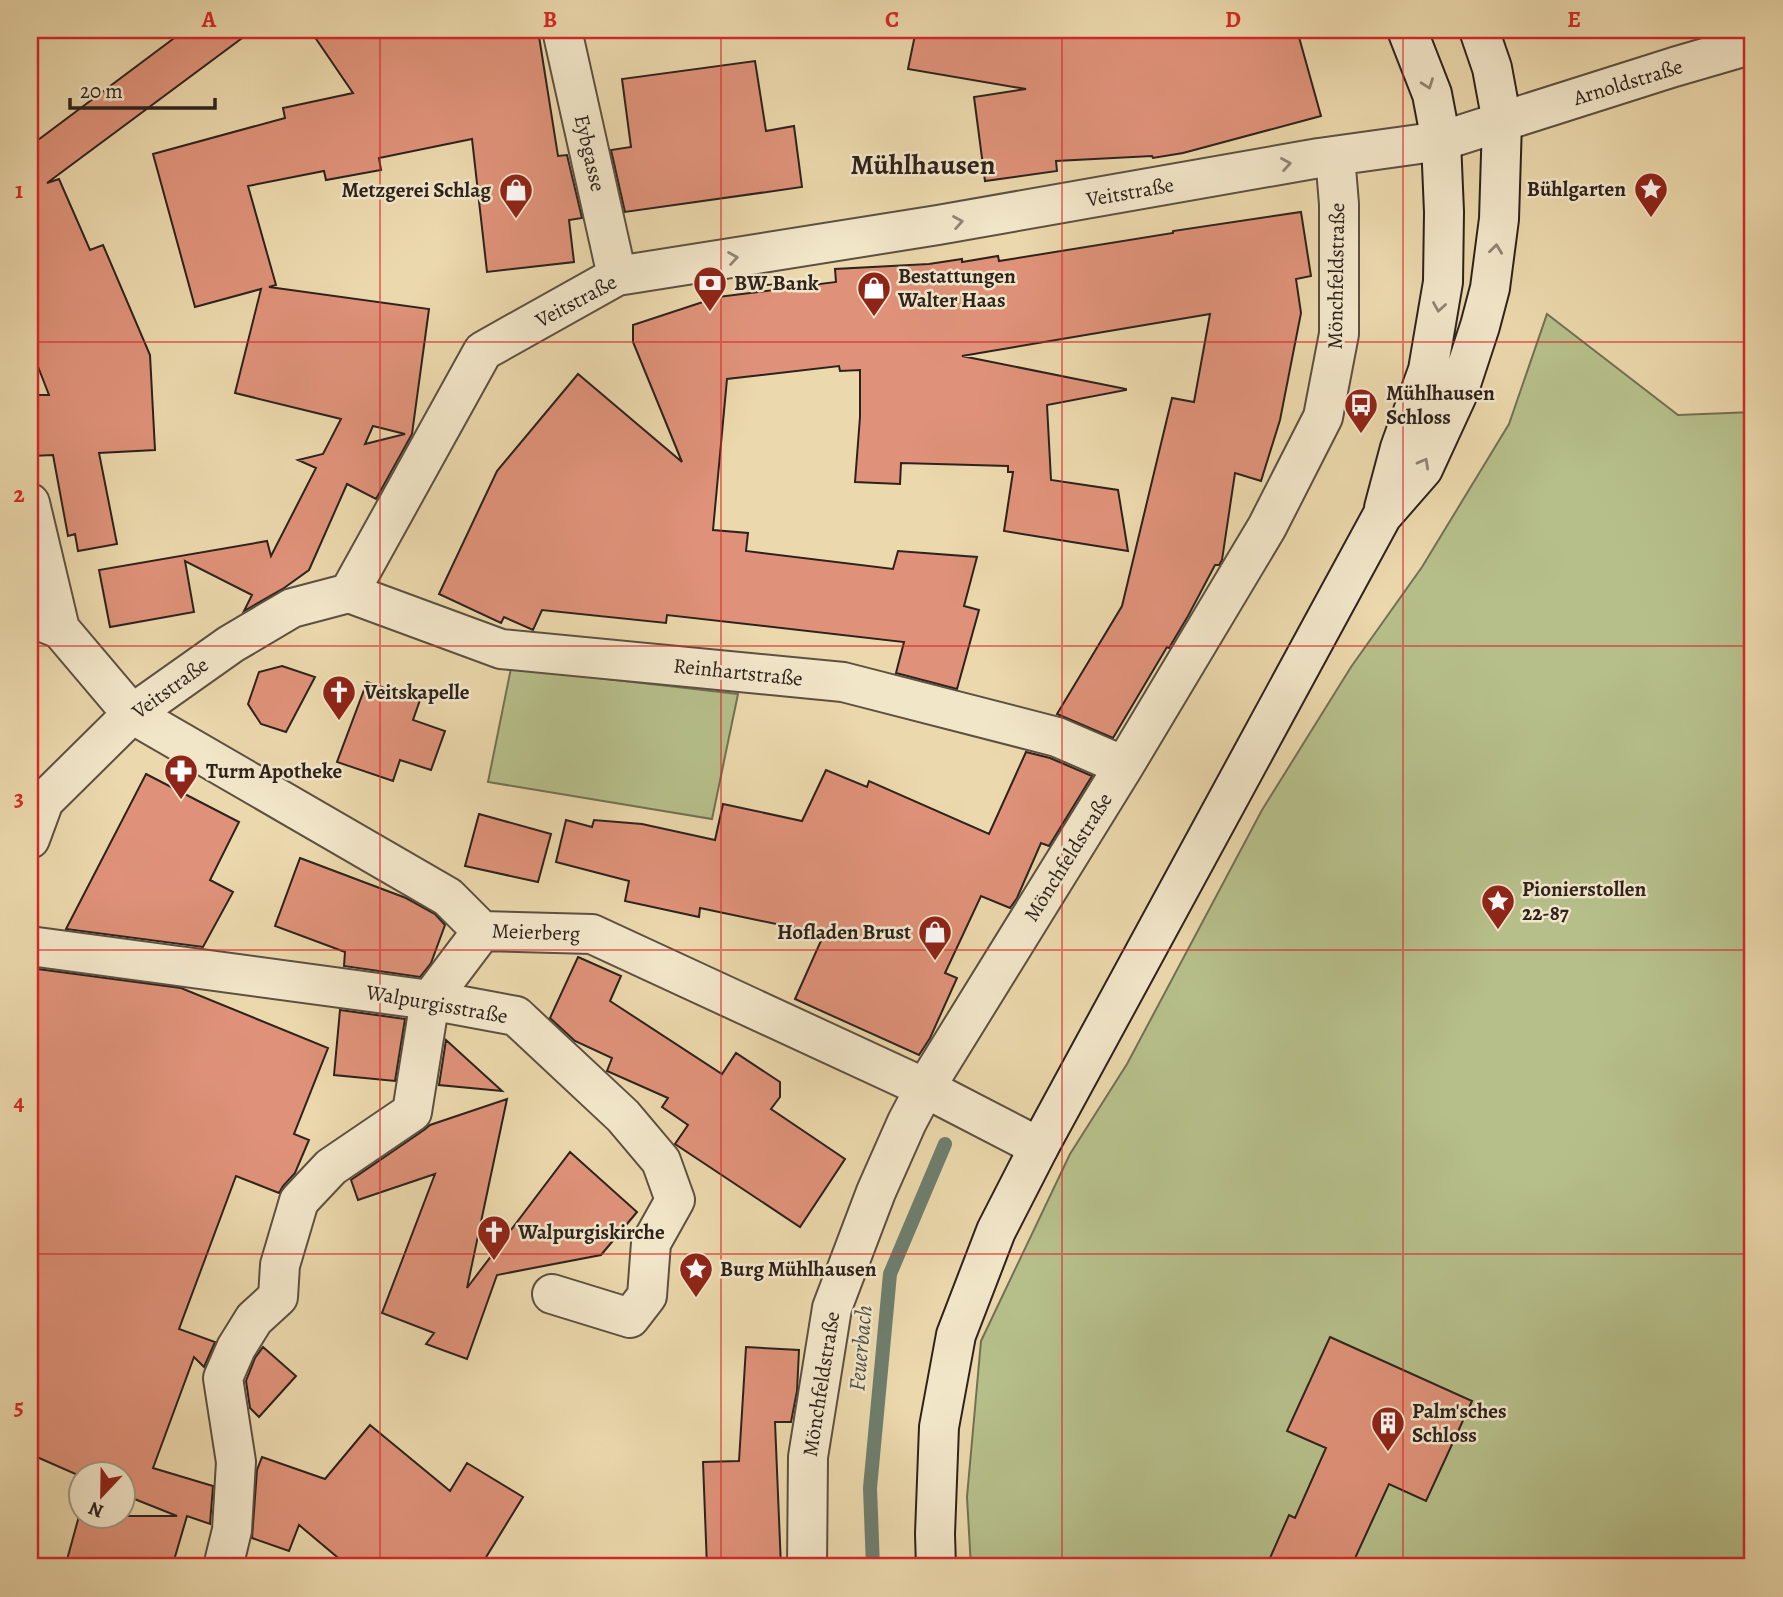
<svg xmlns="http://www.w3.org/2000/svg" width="1783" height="1597" font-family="Alegreya,serif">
<rect width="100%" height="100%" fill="#ebd8ac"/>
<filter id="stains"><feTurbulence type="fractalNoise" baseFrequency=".00286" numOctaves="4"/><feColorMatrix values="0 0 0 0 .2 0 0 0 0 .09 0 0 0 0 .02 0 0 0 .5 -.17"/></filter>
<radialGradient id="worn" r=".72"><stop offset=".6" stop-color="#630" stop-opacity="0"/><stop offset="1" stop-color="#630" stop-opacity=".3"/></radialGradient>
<path fill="#b6bf8a" stroke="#727054" stroke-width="2" d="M1547 314 1678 415 1753 412V1567H971L967 1497 981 1341 1070 1154 1127 1064 1262 810 1351 667 1422 567 1509 424Z
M511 668 738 694 712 819 488 782Z"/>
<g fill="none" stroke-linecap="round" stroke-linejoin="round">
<path stroke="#6e7e6e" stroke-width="14" d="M873 1567 870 1488 890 1274 945 1144"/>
</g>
<path fill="#df9279" stroke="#2d221d" stroke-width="2" fill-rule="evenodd" d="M185 30H253L47 183 59 179 90 250 103 245 150 355 155 450 99 453 117 544 78 551 75 534 68 536 53 455 32 456 30 395H49L30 346V146Z
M310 30H538L558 156 567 155 582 218 569 220 574 262 487 272 472 139 379 158 381 170 326 180 324 171 248 186 276 285 269 287 429 309 412 434 376 499 347 484 309 570 284 588 244 611 252 595 185 561 194 612 110 627 99 570 267 541 271 556 316 468 298 460 323 454 341 419 235 393 261 289 195 307 153 154 285 118 283 108 353 93ZM373 426 405 434 365 444Z
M916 30H1297L1321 116 1183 153 1153 158 1152 156 1056 161 1057 171 985 181 974 97 1026 89 908 69Z
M755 61 766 131 794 126 802 187 625 212 611 150 631 147 622 79Z
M1301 212 1311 276 1296 279 1301 313 1280 420 1261 481 1235 473 1222 560 1219 565H1215L1188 616 1169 648 1167 647 1113 738 1057 714 1122 606 1172 398 1194 402 1210 314 962 356 1126 389V390L1047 405 1051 480 1118 490 1128 551 1004 531 1013 472H1008V466L901 463 900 484 855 482 860 417V370L840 371 839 366 727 379 713 530 748 533 746 551 893 569 898 551 977 557 964 606 979 610 957 689 896 673 904 642 667 615 666 623 542 610 533 630 504 617 501 623 439 594 497 471 578 374 682 462 633 342V325L718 297 836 282 835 269 929 264 962 259V262L998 256 999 261 1173 233V231Z
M282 666 315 677 286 732 261 724 248 704 259 672Z
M367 682 420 700 413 720 445 731 431 770 400 760 393 781 337 762Z
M1026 752 1050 758 1092 776 1049 846 1041 843 1017 898 1010 908 981 896 945 973 957 978 930 1038 919 1055 795 999 824 934 700 908 699 917 625 901 629 881 556 862 566 820 592 827 594 820 642 824 715 840 723 804 802 821 826 770 867 787 869 781 989 834Z
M146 774 239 822 210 880 233 892 203 947 66 929Z
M479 814 551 834 538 882 465 866Z
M300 858 406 898 435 914 445 925 431 963 420 977 344 966 345 952 275 926Z
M578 957 621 976 610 1001 722 1074 736 1053 780 1082V1097L771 1109 845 1159 800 1227 675 1144 688 1125 662 1107 668 1098 607 1071 612 1058 575 1041 550 1018Z
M30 968 181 988 328 1048 294 1134 309 1140 295 1173 283 1186 279 1193 236 1176 179 1329 215 1342 204 1367 194 1357 153 1468 213 1486 210 1524 187 1516 172 1567H65L79 1516H177L122 1494V1474L80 1476 30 1454Z
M340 1010 405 1019 395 1081 334 1075Z
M446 1040 502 1091 439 1085Z
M507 1099 467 1288 570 1152 637 1212 601 1255 497 1275 467 1359 426 1344 434 1333 382 1313 435 1174 358 1200 351 1180 424 1130 430 1125Z
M1330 1337 1472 1401 1426 1501 1389 1484 1351 1567H1266L1289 1515 1295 1518 1326 1448 1287 1431Z
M263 1347 296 1376 259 1417 250 1408 246 1381 255 1358Z
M746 1347 799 1350 797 1391 791 1422H775L781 1567H707L703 1462 739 1461Z
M370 1425 450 1491 467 1463 523 1497 480 1567H349L299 1525 289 1551 252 1538 257 1470 262 1457 325 1479Z"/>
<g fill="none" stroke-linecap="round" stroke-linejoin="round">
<g stroke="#5c5041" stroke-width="42">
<path id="minor" d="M562 30 617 276
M30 503 60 629
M349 593 501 649 843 682 1057 737 1124 766
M30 617 60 629 132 714 448 897 482 931 592 934 925 1088 1039 1147
M30 839 44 801 132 714 231 644 292 608 349 593 483 351 617 276 938 225 1319 158 1441 141 1674 67 1753 44
M30 946 430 1000 516 1016 623 1116 661 1161 675 1200 651 1243 647 1296 630 1318 552 1294
M223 1567 232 1530 236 1462 223 1378 236 1348 254 1319 278 1297 280 1265 299 1201 331 1167 412 1112 430 1000 482 931
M807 1567 808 1457 832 1308 876 1192 907 1122 925 1088 1124 766 1267 527 1323 417 1339 334V204L1335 156"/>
</g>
<g stroke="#2d221d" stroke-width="42">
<path id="secondary" d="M1384 508 1400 448 1428 370 1443 282 1444 212 1441 141 1432 94 1407 30
M936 1567 935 1534 939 1427 956 1335 996 1231 1039 1147 1382 516 1423 469 1458 393 1480 326 1490 288 1499 219 1502 122 1492 68 1479 30"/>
</g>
<use href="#minor" stroke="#f2e6c9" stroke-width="38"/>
<use href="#secondary" stroke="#f2e6c9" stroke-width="38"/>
</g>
<defs><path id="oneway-chevron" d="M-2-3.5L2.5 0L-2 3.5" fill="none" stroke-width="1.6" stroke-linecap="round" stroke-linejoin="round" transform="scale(1.75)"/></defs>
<g stroke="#908473">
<use href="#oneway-chevron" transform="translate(1428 84) rotate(70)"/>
<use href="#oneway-chevron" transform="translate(1286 164) rotate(-10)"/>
<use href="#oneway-chevron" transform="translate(958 222) rotate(-10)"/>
<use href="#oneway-chevron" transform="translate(1496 249) rotate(-83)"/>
<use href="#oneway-chevron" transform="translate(733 258) rotate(-9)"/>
<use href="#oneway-chevron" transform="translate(1439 307) rotate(99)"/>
<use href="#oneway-chevron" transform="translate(1424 463) rotate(-61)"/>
</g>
<path fill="none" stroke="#d62828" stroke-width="2" stroke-opacity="0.55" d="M380 30V1567M721 30V1567M1062 30V1567M1403 30V1567M30 342H1753M30 646H1753M30 950H1753M30 1254H1753"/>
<defs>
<g id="sight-pin" transform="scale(1.75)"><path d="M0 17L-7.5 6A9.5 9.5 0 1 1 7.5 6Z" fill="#8f2418" stroke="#f2e6c9"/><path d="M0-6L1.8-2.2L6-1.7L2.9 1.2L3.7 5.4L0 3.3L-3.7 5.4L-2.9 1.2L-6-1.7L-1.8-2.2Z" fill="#fff"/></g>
<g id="shop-pin" transform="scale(1.75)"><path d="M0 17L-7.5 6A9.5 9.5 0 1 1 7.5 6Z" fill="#8f2418" stroke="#f2e6c9"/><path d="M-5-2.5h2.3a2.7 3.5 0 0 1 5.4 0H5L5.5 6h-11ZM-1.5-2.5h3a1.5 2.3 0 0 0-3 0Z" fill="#fff"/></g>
<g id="bank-pin" transform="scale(1.75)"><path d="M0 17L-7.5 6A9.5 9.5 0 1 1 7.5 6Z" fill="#8f2418" stroke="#f2e6c9"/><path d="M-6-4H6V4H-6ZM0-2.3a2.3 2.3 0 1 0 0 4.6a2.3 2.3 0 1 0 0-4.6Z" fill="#fff"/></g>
<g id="bus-pin" transform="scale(1.75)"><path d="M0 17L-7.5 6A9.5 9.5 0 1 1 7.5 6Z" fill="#8f2418" stroke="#f2e6c9"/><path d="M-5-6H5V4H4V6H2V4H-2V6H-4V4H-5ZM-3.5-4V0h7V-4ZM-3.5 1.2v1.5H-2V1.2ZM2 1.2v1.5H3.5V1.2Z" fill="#fff"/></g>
<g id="church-pin" transform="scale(1.75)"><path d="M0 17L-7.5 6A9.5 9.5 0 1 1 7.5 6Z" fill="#8f2418" stroke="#f2e6c9"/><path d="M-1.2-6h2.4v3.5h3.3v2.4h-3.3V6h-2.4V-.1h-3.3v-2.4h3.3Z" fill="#fff"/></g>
<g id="pharmacy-pin" transform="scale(1.75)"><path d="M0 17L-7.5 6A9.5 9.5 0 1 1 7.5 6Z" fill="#8f2418" stroke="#f2e6c9"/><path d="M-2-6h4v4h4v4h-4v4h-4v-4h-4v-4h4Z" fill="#fff"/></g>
<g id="building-pin" transform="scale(1.75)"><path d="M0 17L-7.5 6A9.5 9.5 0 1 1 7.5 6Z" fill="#8f2418" stroke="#f2e6c9"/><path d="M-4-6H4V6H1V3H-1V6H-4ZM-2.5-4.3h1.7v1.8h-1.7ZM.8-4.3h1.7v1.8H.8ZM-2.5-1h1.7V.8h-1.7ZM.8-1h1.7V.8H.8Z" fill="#fff"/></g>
</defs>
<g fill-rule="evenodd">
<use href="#sight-pin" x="1651" y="189"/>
<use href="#shop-pin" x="516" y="190"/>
<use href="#bank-pin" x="710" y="283"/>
<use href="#shop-pin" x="874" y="288"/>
<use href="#bus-pin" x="1361" y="405"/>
<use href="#church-pin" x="339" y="692"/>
<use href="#pharmacy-pin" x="181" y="771"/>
<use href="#sight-pin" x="1498" y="901"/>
<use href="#shop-pin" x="935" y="932"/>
<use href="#church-pin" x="494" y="1232"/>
<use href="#sight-pin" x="696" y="1269"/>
<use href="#building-pin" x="1388" y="1423"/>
</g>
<g text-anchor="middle" stroke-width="5" stroke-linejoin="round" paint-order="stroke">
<g font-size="21" fill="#2d221d" stroke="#f2e6c9">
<text transform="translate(1628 82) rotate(-17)" y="7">Arnoldstraße</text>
<text transform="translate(590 153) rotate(77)" y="7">Eybgasse</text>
<text transform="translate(1130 192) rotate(-10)" y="7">Veitstraße</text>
<text transform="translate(1336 276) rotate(-89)" y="7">Mönchfeldstraße</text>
<text transform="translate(576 301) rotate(-28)" y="7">Veitstraße</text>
<text transform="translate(738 672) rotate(6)" y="7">Reinhartstraße</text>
<text transform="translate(170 688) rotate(-36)" y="7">Veitstraße</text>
<text transform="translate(1068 857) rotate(-58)" y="7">Mönchfeldstraße</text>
<text transform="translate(536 932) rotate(2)" y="7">Meierberg</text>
<text transform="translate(437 1004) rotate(10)" y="7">Walpurgisstraße</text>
<text transform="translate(821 1384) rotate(-81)" y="7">Mönchfeldstraße</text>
</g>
<g font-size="21" font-weight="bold" fill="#2d221d" stroke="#f2e6c9" text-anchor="start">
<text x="1626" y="196" text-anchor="end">Bühlgarten</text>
<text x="491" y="197" text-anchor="end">Metzgerei Schlag</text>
<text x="898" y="283">Bestattungen<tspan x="898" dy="24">Walter Haas</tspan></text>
<text x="734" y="290">BW-Bank</text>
<text x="1386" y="400">Mühlhausen<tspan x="1386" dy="24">Schloss</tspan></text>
<text x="364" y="699">Veitskapelle</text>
<text x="206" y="778">Turm Apotheke</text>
<text x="1522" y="896">Pionierstollen<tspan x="1522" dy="24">22-87</tspan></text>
<text x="911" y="939" text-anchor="end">Hofladen Brust</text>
<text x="518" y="1239">Walpurgiskirche</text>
<text x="720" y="1276">Burg Mühlhausen</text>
<text x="1412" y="1418">Palm'sches<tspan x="1412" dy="24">Schloss</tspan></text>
</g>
<g font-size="23" font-style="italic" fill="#4d5046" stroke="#f2e6c9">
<text transform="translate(860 1348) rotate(-85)" y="8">Feuerbach</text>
</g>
<g font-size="28" font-weight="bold" fill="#2d221d" stroke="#f2e6c9">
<text x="923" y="174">Mühlhausen</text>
</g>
</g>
<rect width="1783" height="1597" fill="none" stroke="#ebd8ac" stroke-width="77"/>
<g transform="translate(102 1495) rotate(202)"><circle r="33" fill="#f2e6c9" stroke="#a39884" stroke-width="2"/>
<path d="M0-5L12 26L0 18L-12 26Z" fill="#8f2418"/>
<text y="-10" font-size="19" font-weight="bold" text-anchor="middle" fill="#2d221d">N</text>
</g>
<path d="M70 98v10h145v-10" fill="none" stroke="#2d221d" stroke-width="3.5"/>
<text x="80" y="98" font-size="21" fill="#2d221d" stroke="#f2e6c9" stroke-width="5" paint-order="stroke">20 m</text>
<rect x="38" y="38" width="1706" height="1520" fill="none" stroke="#d62828" stroke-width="2.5"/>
<g font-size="23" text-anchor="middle" font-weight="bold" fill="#d62828">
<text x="209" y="27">A</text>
<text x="550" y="27">B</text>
<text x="892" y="27">C</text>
<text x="1233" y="27">D</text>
<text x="1574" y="27">E</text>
<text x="19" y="198">1</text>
<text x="19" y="502">2</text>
<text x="19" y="806">3</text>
<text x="19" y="1110">4</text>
<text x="19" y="1414">5</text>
</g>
<rect width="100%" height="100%" filter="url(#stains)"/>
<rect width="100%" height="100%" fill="url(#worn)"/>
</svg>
